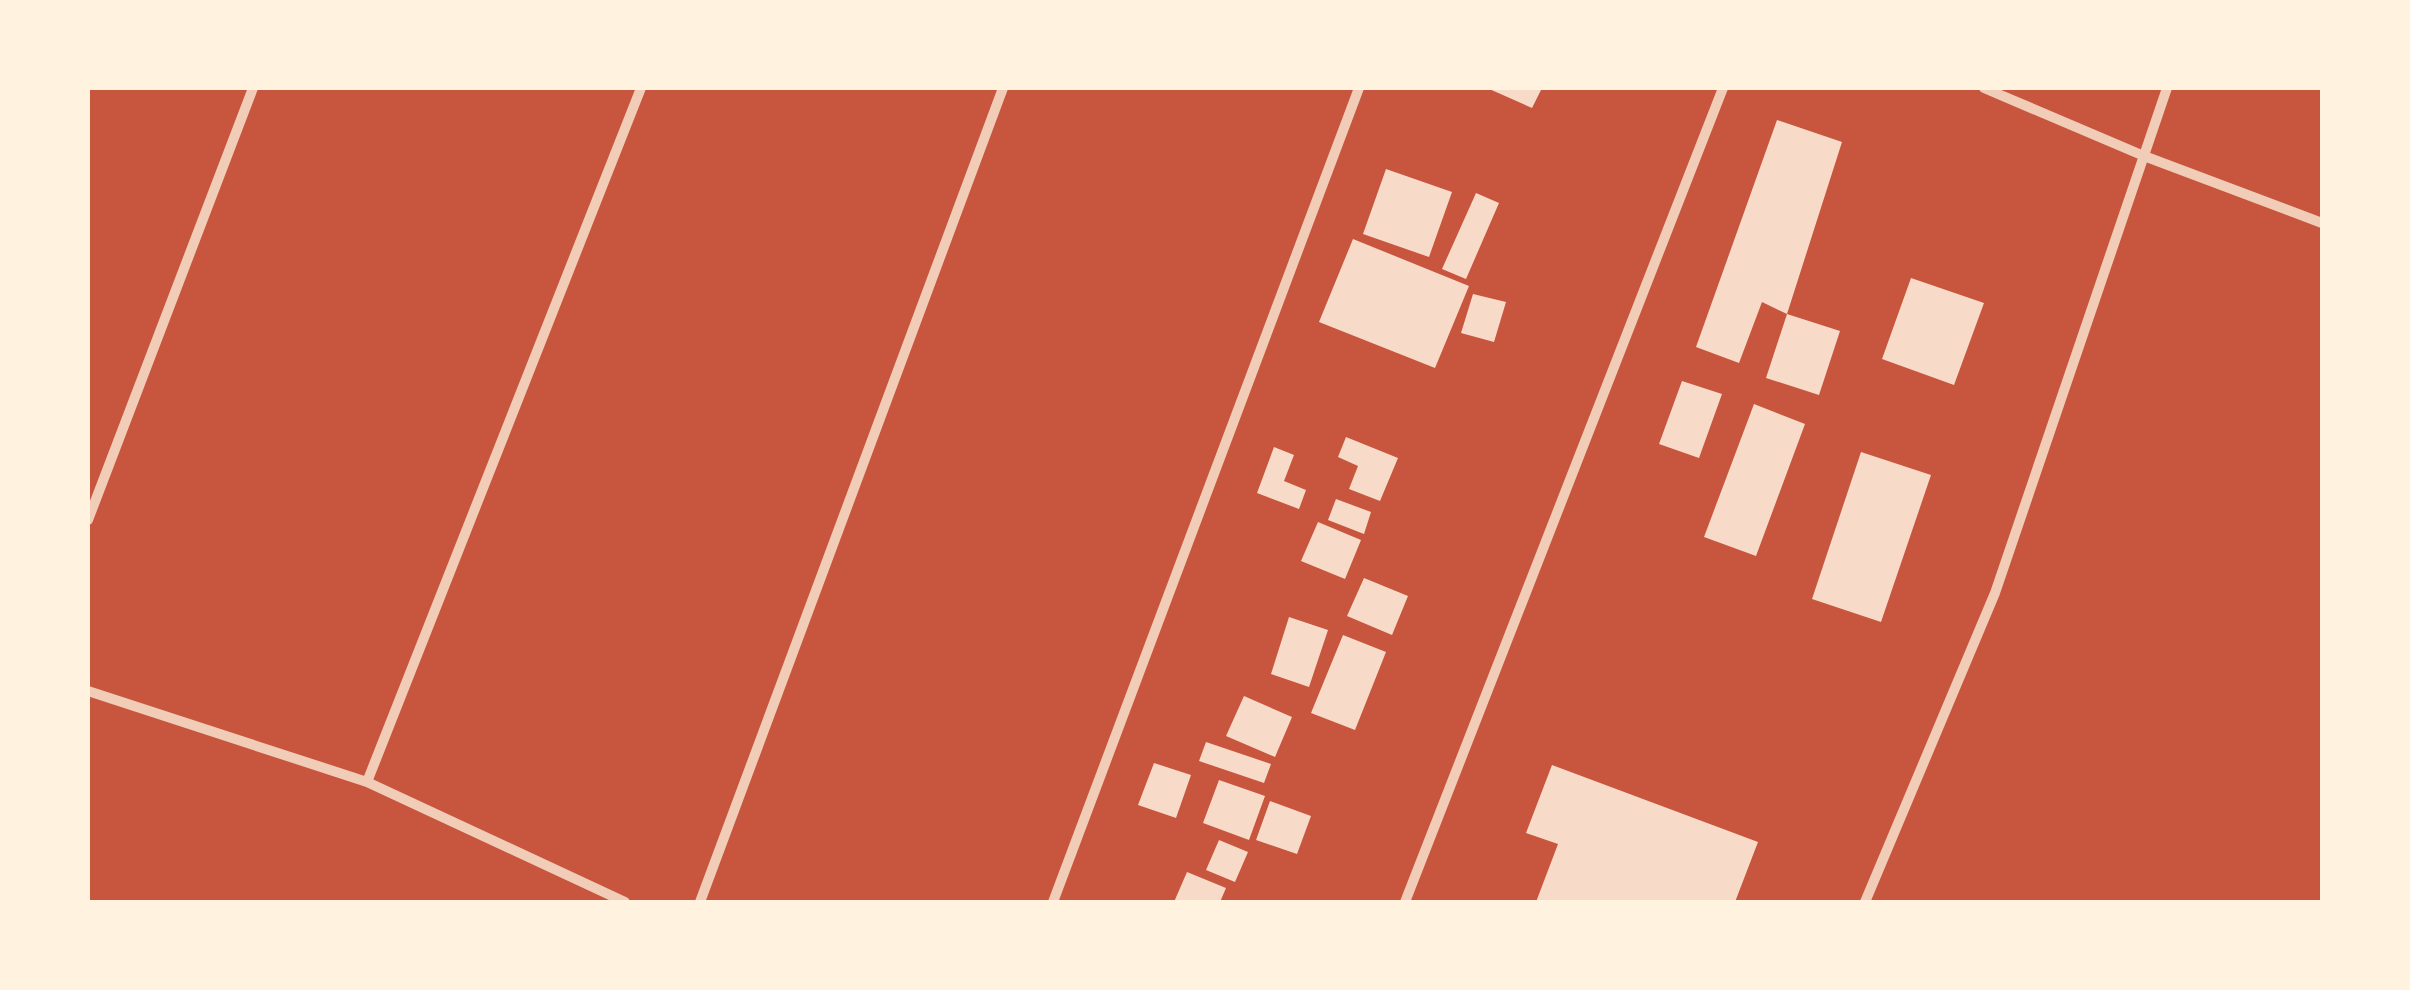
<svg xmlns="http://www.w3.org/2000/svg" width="2410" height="990" font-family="'Work Sans',sans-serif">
<rect width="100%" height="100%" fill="#c8553d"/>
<path fill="#f7dbc8" d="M1487 88H1542L1532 108Z
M1777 120 1842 142 1787 314 1762 302 1739 363 1696 347Z
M1386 169 1452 192 1429 257 1363 234Z
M1476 193 1499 203 1466 279 1442 269Z
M1353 239 1469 286 1435 368 1319 322Z
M1911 278 1984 303 1954 385 1882 359Z
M1473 294 1506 302 1494 342 1461 333Z
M1787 314 1840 331 1819 395 1766 378Z
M1682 381 1722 394 1699 458 1659 444Z
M1754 404 1805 424 1756 556 1704 537Z
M1346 437 1398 458 1380 501 1349 489 1358 466 1338 457Z
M1274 447 1294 455 1284 481 1306 490 1299 509 1257 493Z
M1861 452 1931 475 1881 622 1812 599Z
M1336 499 1371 512 1364 534 1328 520Z
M1318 522 1361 540 1345 579 1301 561Z
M1364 578 1408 596 1392 635 1347 616Z
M1289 617 1328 630 1309 687 1271 674Z
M1343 635 1386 652 1355 730 1311 713Z
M1244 696 1292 717 1275 757 1226 736Z
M1206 742 1271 764 1264 783 1199 761Z
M1154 763 1191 775 1176 818 1138 805Z
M1552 765 1758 842 1735 902H1536L1558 844 1526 833Z
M1219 780 1265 796 1249 840 1203 823Z
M1270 801 1311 816 1297 854 1256 840Z
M1219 840 1248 852 1235 882 1206 870Z
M1187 872 1226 888 1220 902H1174Z"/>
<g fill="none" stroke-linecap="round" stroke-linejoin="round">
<path stroke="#f1ccb7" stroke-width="10" d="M1984 88 2144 156 2322 223
M88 520 253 88
M88 691 367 782 625 902
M367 782 641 88
M700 902 1003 88
M1053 902 1359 88
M1405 902 1723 88
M1865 902 1995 593 2167 88"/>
</g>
<rect width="2410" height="990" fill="none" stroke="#fff3e0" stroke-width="180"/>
</svg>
